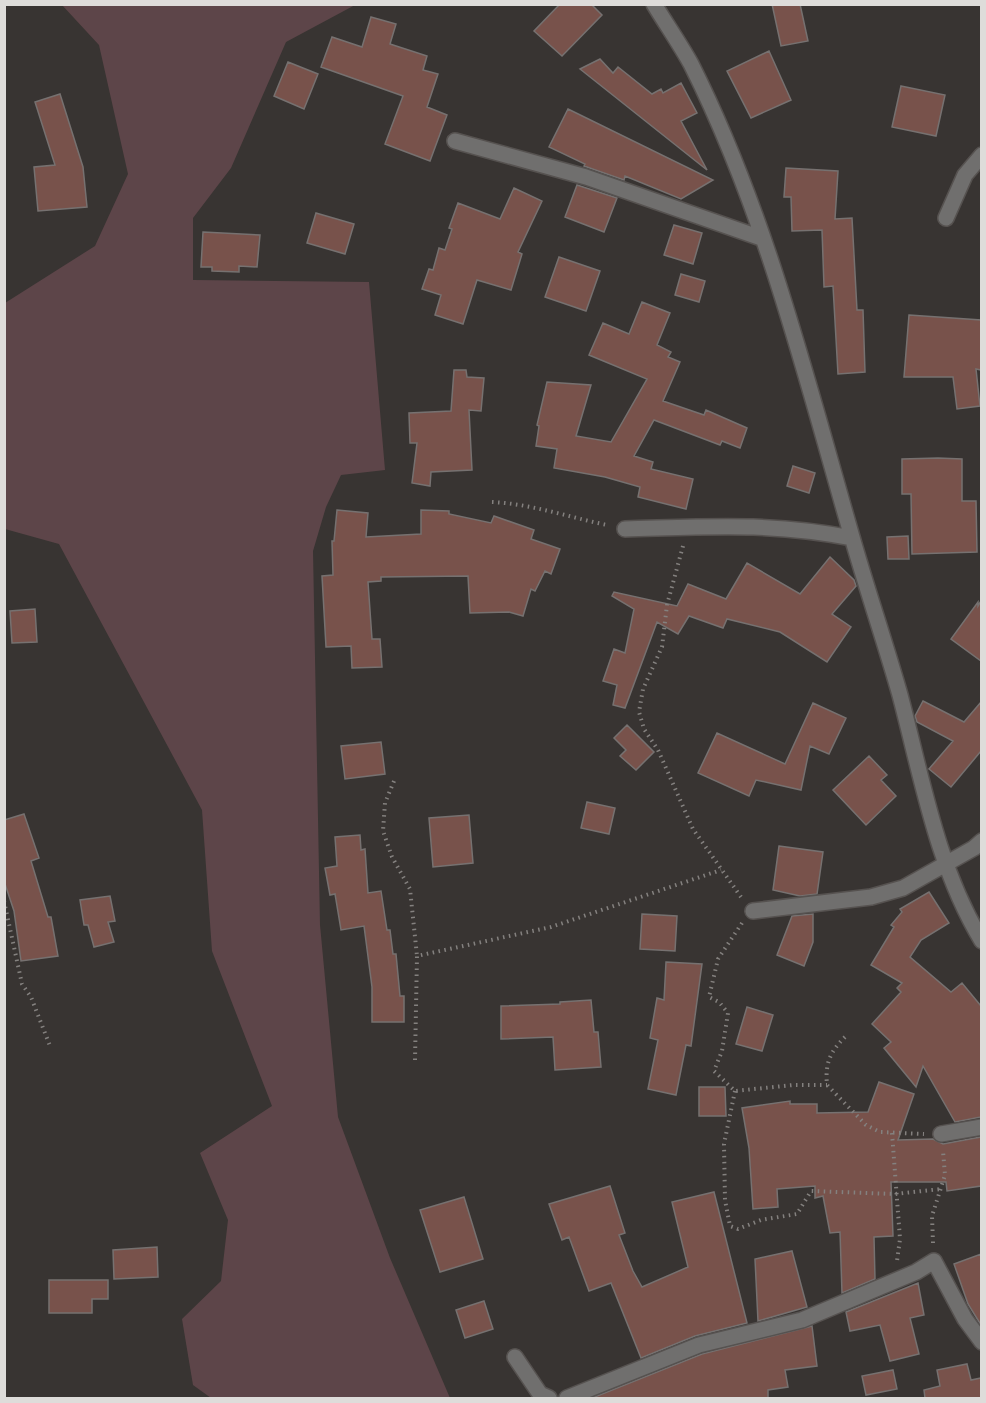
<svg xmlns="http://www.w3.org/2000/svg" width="986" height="1403" font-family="'DejaVu Sans',sans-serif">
<rect width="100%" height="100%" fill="#383432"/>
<path fill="#5d4549" d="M62 5H355L286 42 231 168 193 218V280L369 282 385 470 341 475 326 507 313 551 320 925 338 1117 390 1258 450 1398H211L193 1385 182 1319 221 1281 228 1220 200 1153 272 1106 212 951 202 810 59 544 5 529V303L95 246 128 174 99 45Z"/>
<path fill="#78524b" stroke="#767170" stroke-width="1.5" d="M560 4H591L602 15 562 56 534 31Z
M772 4H800L808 41 781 46Z
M371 17 396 24 390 44 427 56 423 70 438 74 427 107 447 115 430 161 385 144 403 96 321 67 332 37 362 47Z
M769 51 791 100 751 118 727 71Z
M600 59 613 73 618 67 652 94 661 89 663 93 681 83 697 113 681 121 707 170 580 69Z
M288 62 318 74 304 109 274 96Z
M901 86 945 95 936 136 892 127Z
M60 94 83 167 87 207 38 211 34 167 55 165 35 102Z
M568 109 713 180 681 199 625 176 624 180 584 166 585 164 549 147Z
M786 168 838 171 835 219 852 218 857 310H863L865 372 838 374 833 286 824 287 822 230 792 231 791 197H784Z
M577 185 617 198 604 232 565 217Z
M514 188 542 201 518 252 522 254 511 290 477 280 463 324 435 315 441 295 422 289 429 269 433 270 439 248 445 250 452 229 449 228 458 203 500 219Z
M316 213 354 224 345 254 307 243Z
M674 225 702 233 693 264 664 255Z
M203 232 260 235 257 267 239 266V272L212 271V267H201Z
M559 257 600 271 586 311 545 297Z
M681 274 705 281 699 302 675 295Z
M642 302 670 313 657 345 671 352 668 357 680 362 663 401 704 415 706 410 747 428 740 448 722 441 720 445 654 420 634 456 653 462 651 469 693 479 686 509 638 497 640 487 605 477 554 468 557 449 536 446 539 426 537 425 547 382 591 385 576 436 611 442 647 379 589 355 603 323 629 334Z
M909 315 981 320V370L976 369 980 406 957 409 953 377H904Z
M454 370H466L467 377 484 378 481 411 469 410 472 470 431 472 430 486 412 483 417 443H410L409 413 451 411Z
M938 458 962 459V501H976L977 552 912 554 911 494H902V459Z
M793 466 815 473 809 493 787 486Z
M337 510 368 513 366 537 421 534V510L449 511V514L491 523 494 516 534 530 531 539 560 549 551 574 545 571 535 591 531 589 523 616 509 612 470 613 468 576 381 577V581L368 582 372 639H380L382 667 352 668 351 646 326 647 322 576 333 575 332 541H334Z
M908 536 909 559H888L887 537Z
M830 557 854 580 856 586 832 614 851 627 827 662 780 632 727 619 723 628 689 616 678 634 657 622 625 708 613 705 617 685 603 681 614 649 625 653 634 609 612 596 614 592 677 606 688 584 726 599 747 563 800 594Z
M981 601V661L951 639 978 602V606Z
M35 609 37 642 12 643 10 611Z
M923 701 964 722 981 702V751L951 787 929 769 953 741 917 722 915 716Z
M813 703 846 718 829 754 810 746 801 790 756 780 749 796 698 773 717 733 785 764Z
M627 725 654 752 636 770 620 756 626 750 614 738Z
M381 742 385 774 345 779 341 746Z
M869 756 887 775 881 780 896 796 866 825 833 790Z
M587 802 615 808 609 834 581 828Z
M24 814 39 858 31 861 48 917H51L58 956 21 961 14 911 4 881V820Z
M469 815 473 863 433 867 429 818Z
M360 835 361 850 365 849 368 893 381 891 387 930H390L393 954H396L400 996H404V1022H372V987L364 926 341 930 335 894 330 895 325 868 337 866 335 837Z
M779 846 823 852 817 894 800 896 773 890Z
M929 892 949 923 921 940 910 957 951 992 962 983 981 1006V1117L955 1122 923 1066 916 1087 884 1048 891 1042 872 1024 901 992 897 988 902 983 871 965 894 927 891 925 902 912 900 909Z
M110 896 115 921 108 922 114 942 94 947 88 925H84L80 900Z
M642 914 677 916 675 951 640 949Z
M813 914V942L804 966 777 955 792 916Z
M666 962 702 964 691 1046 686 1045 676 1095 648 1089 658 1040 650 1038 657 998 664 1000Z
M591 1000 594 1032H598L601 1067 555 1070 553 1037 501 1039V1006L560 1004V1002Z
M747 1007 773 1015 762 1051 736 1044Z
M879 1082 914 1094 898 1140 933 1139 943 1144 981 1137V1186L947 1191 946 1182H891L893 1236 874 1237 875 1279 842 1293 840 1232 830 1233 823 1196 815 1198V1186L777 1189 778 1207 753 1209 749 1148 742 1108 790 1101V1104H817V1113L868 1112Z
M699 1087H725L726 1116H699Z
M610 1186 625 1233 619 1235 633 1271 642 1287 688 1267 672 1202 714 1192 747 1323 695 1336 641 1358 611 1283 589 1291 569 1237 562 1240 549 1204Z
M464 1197 483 1259 440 1272 420 1210Z
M157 1247 158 1277 114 1279 113 1250Z
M792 1251 807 1307 758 1321 755 1259Z
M981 1254V1325L968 1304 954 1264Z
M49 1280H108V1299H92V1313H49Z
M918 1283 924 1315 910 1318 919 1354 890 1361 880 1325 850 1331 846 1312Z
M484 1301 493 1329 465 1338 456 1310Z
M812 1326 817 1366 785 1370 788 1387 768 1390V1398H592L702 1354Z
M967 1364 971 1380 981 1378V1398H925L924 1390 940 1386 937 1370Z
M893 1370 897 1389 866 1395 862 1376Z"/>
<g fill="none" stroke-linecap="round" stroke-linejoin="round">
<g stroke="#565250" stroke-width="18">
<path id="minor" d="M654 4C666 24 680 44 691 64 766 213 806 378 852 537 867 590 885 642 900 695 922 778 937 867 982 941
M455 141 586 177 761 238
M946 218 965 175 982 155
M625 529C705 527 771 522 852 538
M753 911 871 897 903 888 974 848 982 841
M941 1134 982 1127
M515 1357 540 1394 549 1398
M567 1398 699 1345 802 1320 916 1272 934 1261 965 1319 982 1342"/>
</g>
<path stroke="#84817f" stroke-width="4" stroke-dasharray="1.5 4.5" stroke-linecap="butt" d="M492 502C532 504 568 517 607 525
M683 546 667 605 662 647 643 689 639 712 644 729 658 750 693 829 741 897
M394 781 385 803 383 831 392 857 410 889 417 956
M4 901 22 984 31 997 50 1046
M742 923 718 959 709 997 719 1002 728 1013 722 1051 714 1071 735 1091 793 1085H827
M845 1037C830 1052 825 1063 827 1085L866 1125 880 1132 924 1134
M415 1060 417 956 551 927 721 870
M735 1091 724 1144 725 1200 730 1226 738 1229 761 1220 797 1214 811 1191 895 1194 941 1189
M892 1133 900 1239 897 1261
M933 1243 932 1216 945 1175 943 1151"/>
<use href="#minor" stroke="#706f6e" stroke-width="15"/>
</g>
<rect width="986" height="1403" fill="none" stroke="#dedcda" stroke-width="12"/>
</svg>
